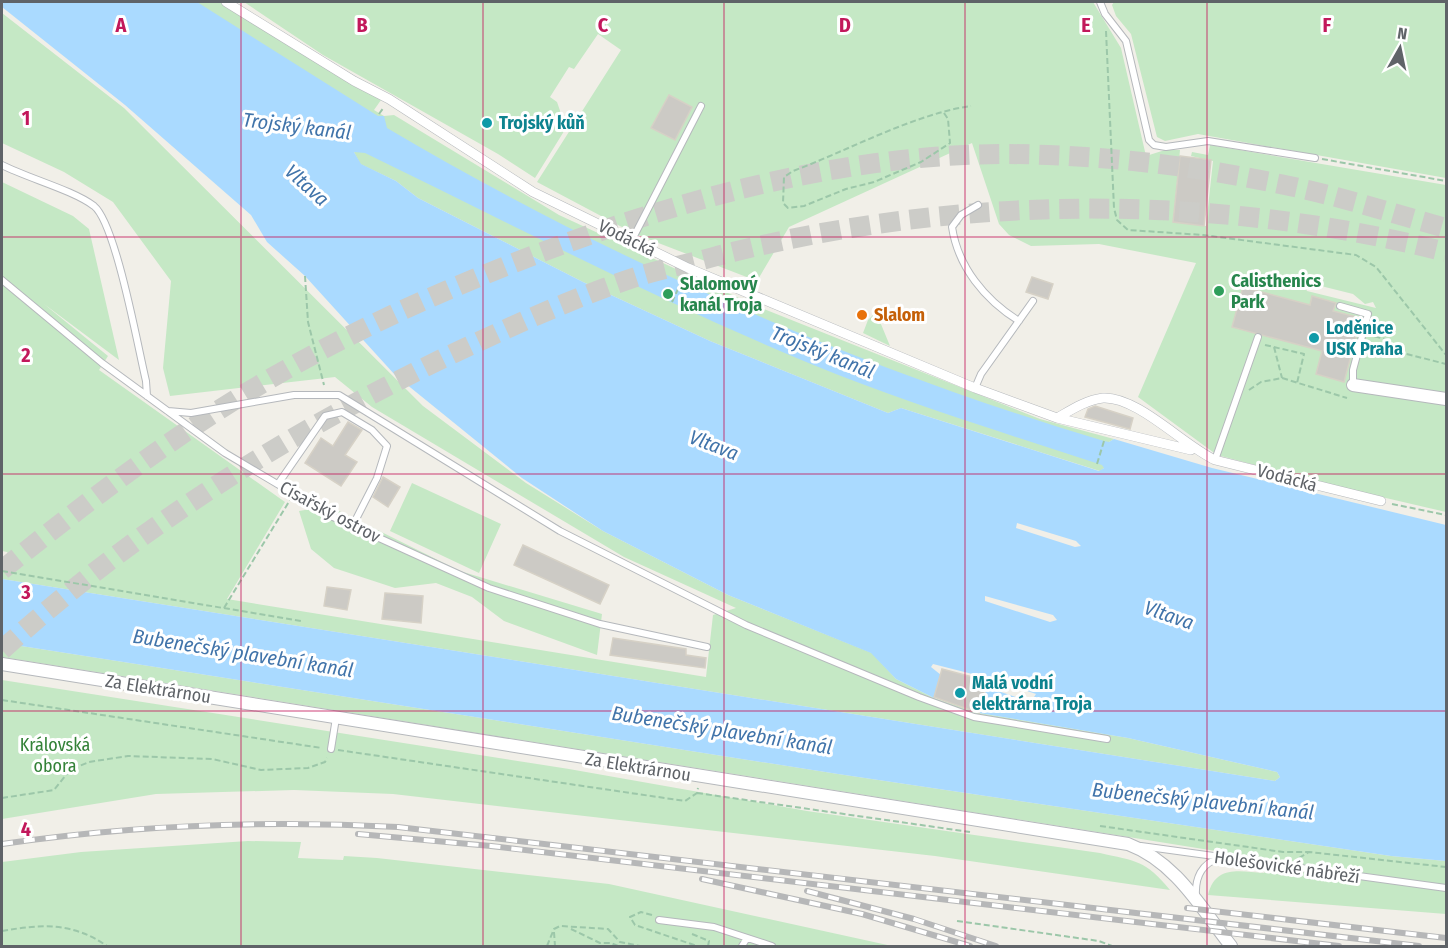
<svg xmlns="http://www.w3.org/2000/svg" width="1448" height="948" font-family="'Fira Sans Condensed',sans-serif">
<rect width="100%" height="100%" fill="#f1efe8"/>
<path fill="#c5e8c5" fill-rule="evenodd" d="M197 2H225L381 100 374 110 384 116 394 115 559 215 754 305 1040 419 1114 439 1109 442 1104 468 1100 471 901 408 888 413 710 341 583 282 418 198 396 181 360 164 354 152Z
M244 2H1093L1121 48 1146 156 1165 150H1180L1173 222 1206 226 1213 161 1191 156 1192 152 1208 155 1210 145 1446 185V512L1343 488 1217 455 1138 397 1196 263 1099 244 1031 246 1009 235 999 224 972 143 789 227 757 281 635 234 537 182 621 50 598 34 574 69 569 67 550 97 557 102 566 128 535 178 498 154 323 55ZM1317 285 1353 294 1365 304 1373 302 1376 308 1307 291 1305 287Z
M1114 2H1446V178L1198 134 1165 141 1157 137 1131 34 1116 16 1112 5Z
M2 13 124 108 423 406 526 483 603 531 728 595 872 653 896 679 934 698 979 713 1128 738 1277 772 1280 777 1275 781 2 579V563L16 564 7 552 2 551V182L73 216 89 229 119 360 44 304 108 356 99 370 285 502 227 599 706 677 713 615 736 608 624 557 372 407 335 377 170 396 163 368 171 281 113 202 64 172 2 143Z
M876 312 890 346 863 333 868 320Z
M412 483 501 524 479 573 390 531Z
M329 506 460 571 602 614 597 655 504 621 472 597 436 583 395 588 334 568 311 549 299 511Z
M2 643 838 774 1391 856 1446 861V914L1208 895C1215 865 1239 871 1264 873L1272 860 2 657Z
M2 680 569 769 807 811 1100 853C1135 861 1146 860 1170 890L935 856 393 794 294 790 156 794 2 819Z
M248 841 301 842 298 858 343 860 344 856 377 858 609 884 892 946H2V862L81 852Z"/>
<path fill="#aadaff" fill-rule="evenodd" d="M2 2H197L378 116H384L387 128C612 261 854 366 1104 441L1109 442 1114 439 1212 468 1446 525V861L1391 856 838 774 2 643V579L1275 781 1280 777 1277 772 1128 738 979 713 986 687 1025 700H1032L1036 694 1027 691 1029 686 1003 678 994 672 992 679 933 664 931 667 941 675 934 698 896 679 871 653 728 595 603 531 522 478 395 375 305 276 267 242 251 215 125 105 2 7ZM354 152 365 153C513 225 659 301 811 364 906 403 1005 433 1102 465L1104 468 1099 471 901 408 888 413 710 341 583 282 418 198 396 181 361 164ZM1017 523 1076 541 1081 546 1075 547 1016 528ZM985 596 1053 615 1057 620 1050 622 985 601Z"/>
<path fill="#cccac5" stroke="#d6d1c6" stroke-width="1.5" d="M669 95 692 107 675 140 651 128Z
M1180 156 1211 160 1204 226 1173 222Z
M1032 277 1053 284 1048 299 1026 292Z
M1243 287 1310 305 1312 296 1336 303 1333 311 1361 318 1344 382 1316 374 1322 351 1232 327Z
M1095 406 1133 418 1130 429 1085 417 1088 409Z
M348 422 362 430 345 455 357 462 341 486 305 463 321 438 333 446Z
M383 477 400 487 388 507 373 497Z
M523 545 609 585 600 604 514 565Z
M327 587 351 590 347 610 324 606Z
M385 593 423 596 421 623 382 619Z
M613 638 686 649V655L706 658 705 668 610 655Z
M942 669 988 681 979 713 934 697Z"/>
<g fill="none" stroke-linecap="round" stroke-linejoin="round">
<path stroke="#ccccc8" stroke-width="20" stroke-dasharray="20 10" stroke-linecap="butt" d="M2 570C67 518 132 467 202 421 309 350 425 296 545 251 705 191 875 147 1048 155 1126 158 1204 168 1280 184 1336 195 1391 213 1446 228
M2 650C140 525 298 426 467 347 521 322 576 297 633 278 660 269 689 264 717 256 954 195 1209 192 1446 252"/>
<g stroke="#b5b8bc" stroke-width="8">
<path id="service" d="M1100 2 1105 14 1126 41 1149 140 1154 145 1166 147 1208 141 1315 158
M2 165C27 178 73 190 94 206 116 224 138 348 146 381L147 396
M978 205 961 215 952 227C958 267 985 300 1019 321
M632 240 701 106
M2 280 102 363 225 453 333 517 489 588 600 624 707 647
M1340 306 1368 314 1353 370V385
M975 388 981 374 1033 301
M168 411 191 413 294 395H339L560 531 746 625 919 697 974 717 1107 739
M1215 460 1258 337
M278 484 325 416 342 412 372 430 387 446 377 478 352 527
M331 749 336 718
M1141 846 1446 888
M1196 896C1195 879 1201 863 1220 858
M659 920 714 927 772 946
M742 946 747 938"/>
</g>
<g stroke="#b5b8bc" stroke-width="10">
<path id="pedestrian" d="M226 2 354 81 389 99 533 192 688 268 975 388 1057 418C1071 410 1086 400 1103 398 1137 396 1183 445 1215 460L1381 501
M1057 418 1191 450"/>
</g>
<g stroke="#b5b8bc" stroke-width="14">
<path id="minor" d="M1353 385 1446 399
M2 664 1128 844C1176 862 1201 908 1231 946"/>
</g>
<path stroke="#9cc7a9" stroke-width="2" stroke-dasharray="6 3" stroke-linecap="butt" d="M1106 31 1114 208 1117 220 1128 230 1203 235 1356 255 1376 267 1446 355
M944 113 948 119 950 143 921 162 874 182 846 189 804 206 788 208 783 203 784 177 793 171C847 151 914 114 971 106
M379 114 384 107
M1322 159 1446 181
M305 276 308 322 324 385
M672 302 683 278
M1385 339 1399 352 1446 364
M1265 345 1304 354 1297 383
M1274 347 1282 378
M1249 390 1261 382 1282 378 1347 398
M1097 464 1104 441
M1392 504 1446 515
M2 571 301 621
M224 608 290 500
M2 700 322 748
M338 750 685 801 697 793 698 788
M697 793 970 832
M2 798 54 790 70 770 89 762 128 756 212 759 261 770 308 768 325 762 327 758
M1100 826 1283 852H1309
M1299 858 1309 852 1446 867
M652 915 641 912 630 917 635 925 697 946
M957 921 1099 941 1112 946
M571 929 600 943H611L618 946
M2 931C42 924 72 922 107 946
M554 932 555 946
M692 934 709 941 708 946
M547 946 554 929 560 926 608 929 620 942 640 946"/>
<use href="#service" stroke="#fff" stroke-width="6"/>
<use href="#pedestrian" stroke="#fff" stroke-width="9"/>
<use href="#minor" stroke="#fff" stroke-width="12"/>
<g stroke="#b6b7b8" stroke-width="6">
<path id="rail" d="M358 834 491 846 1339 946
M2 844C133 825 265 820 398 827L1419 946
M702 879 862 914 970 946
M807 891 914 919 996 946
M1187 908 1446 938"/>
</g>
<use href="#rail" stroke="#fff" stroke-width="4" stroke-dasharray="11" stroke-linecap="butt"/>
<path stroke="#9cc7a9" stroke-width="2" stroke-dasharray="6 3" stroke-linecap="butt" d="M1357 332 1385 339"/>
</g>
<path fill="none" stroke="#c2185b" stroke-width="1.5" stroke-opacity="0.55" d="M241 2V946M483 2V946M724 2V946M965 2V946M1207 2V946M2 237H1446M2 474H1446M2 711H1446"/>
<g fill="#0f9aa8" stroke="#fff" stroke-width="2">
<circle cx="487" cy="123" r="6"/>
<circle cx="1314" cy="338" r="6"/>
<circle cx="960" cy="693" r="6"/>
</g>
<g fill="#2e9e5b" stroke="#fff" stroke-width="2">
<circle cx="1219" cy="291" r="6"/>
<circle cx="668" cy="294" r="6"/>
</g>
<circle fill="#e8710a" stroke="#fff" stroke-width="2" cx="862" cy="315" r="6"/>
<g text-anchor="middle" stroke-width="6" stroke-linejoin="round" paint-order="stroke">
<g font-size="18" font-weight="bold" fill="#0d838f" stroke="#fff" text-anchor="start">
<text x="499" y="129">Trojský kůň</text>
<text x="1326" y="334">Loděnice<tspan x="1326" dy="21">USK Praha</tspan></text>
<text x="972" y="689">Malá vodní<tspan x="972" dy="21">elektrárna Troja</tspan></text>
</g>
<g font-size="18" fill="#5f6368" stroke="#fff">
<text transform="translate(627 238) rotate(26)" y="6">Vodácká</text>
<text transform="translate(1287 478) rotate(15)" y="6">Vodácká</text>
<text transform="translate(330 512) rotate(28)" y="6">Císařský ostrov</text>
<text transform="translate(158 689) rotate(9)" y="6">Za Elektrárnou</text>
<text transform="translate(638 767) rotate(9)" y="6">Za Elektrárnou</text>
<text transform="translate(1287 867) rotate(8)" y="6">Holešovické nábřeží</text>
</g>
<g font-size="18" font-weight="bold" fill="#27864d" stroke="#fff" text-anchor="start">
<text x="1231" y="287">Calisthenics<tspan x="1231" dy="21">Park</tspan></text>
<text x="680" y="290">Slalomový<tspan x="680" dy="21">kanál Troja</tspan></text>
</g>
<g font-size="18" font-weight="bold" fill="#c56008" stroke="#fff" text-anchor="start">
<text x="874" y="321">Slalom</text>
</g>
<g font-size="18" fill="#348238" stroke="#fff">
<text x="55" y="751">Královská<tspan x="55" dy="21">obora</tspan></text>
</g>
<g font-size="20" font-style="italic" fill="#4174aa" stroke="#fff">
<text transform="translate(297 126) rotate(7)" y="7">Trojský kanál</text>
<text transform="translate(307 185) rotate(42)" y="7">Vltava</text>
<text transform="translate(823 352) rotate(22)" y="7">Trojský kanál</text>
<text transform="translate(714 445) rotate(21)" y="7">Vltava</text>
<text transform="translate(1169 615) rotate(19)" y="7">Vltava</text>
<text transform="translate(243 653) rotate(9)" y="7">Bubenečský plavební kanál</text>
<text transform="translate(722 730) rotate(9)" y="7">Bubenečský plavební kanál</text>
<text transform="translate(1203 801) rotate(6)" y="7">Bubenečský plavební kanál</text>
</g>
</g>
<g font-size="20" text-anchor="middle" font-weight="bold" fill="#c2185b" stroke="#fff" stroke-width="6" stroke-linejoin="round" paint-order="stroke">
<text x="121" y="32">A</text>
<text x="362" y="32">B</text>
<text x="603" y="32">C</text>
<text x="845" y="32">D</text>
<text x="1086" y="32">E</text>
<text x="1327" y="32">F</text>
<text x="26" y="125">1</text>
<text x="26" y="362">2</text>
<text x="26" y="599">3</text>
<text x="26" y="836">4</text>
</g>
<rect width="1448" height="948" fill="none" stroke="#5f6368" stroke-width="6"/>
<g transform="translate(1400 48) rotate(9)" stroke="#ffffff" stroke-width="4.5" paint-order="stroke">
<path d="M0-4.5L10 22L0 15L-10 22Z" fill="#5f6368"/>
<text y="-9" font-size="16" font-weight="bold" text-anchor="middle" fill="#5f6368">N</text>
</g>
</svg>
